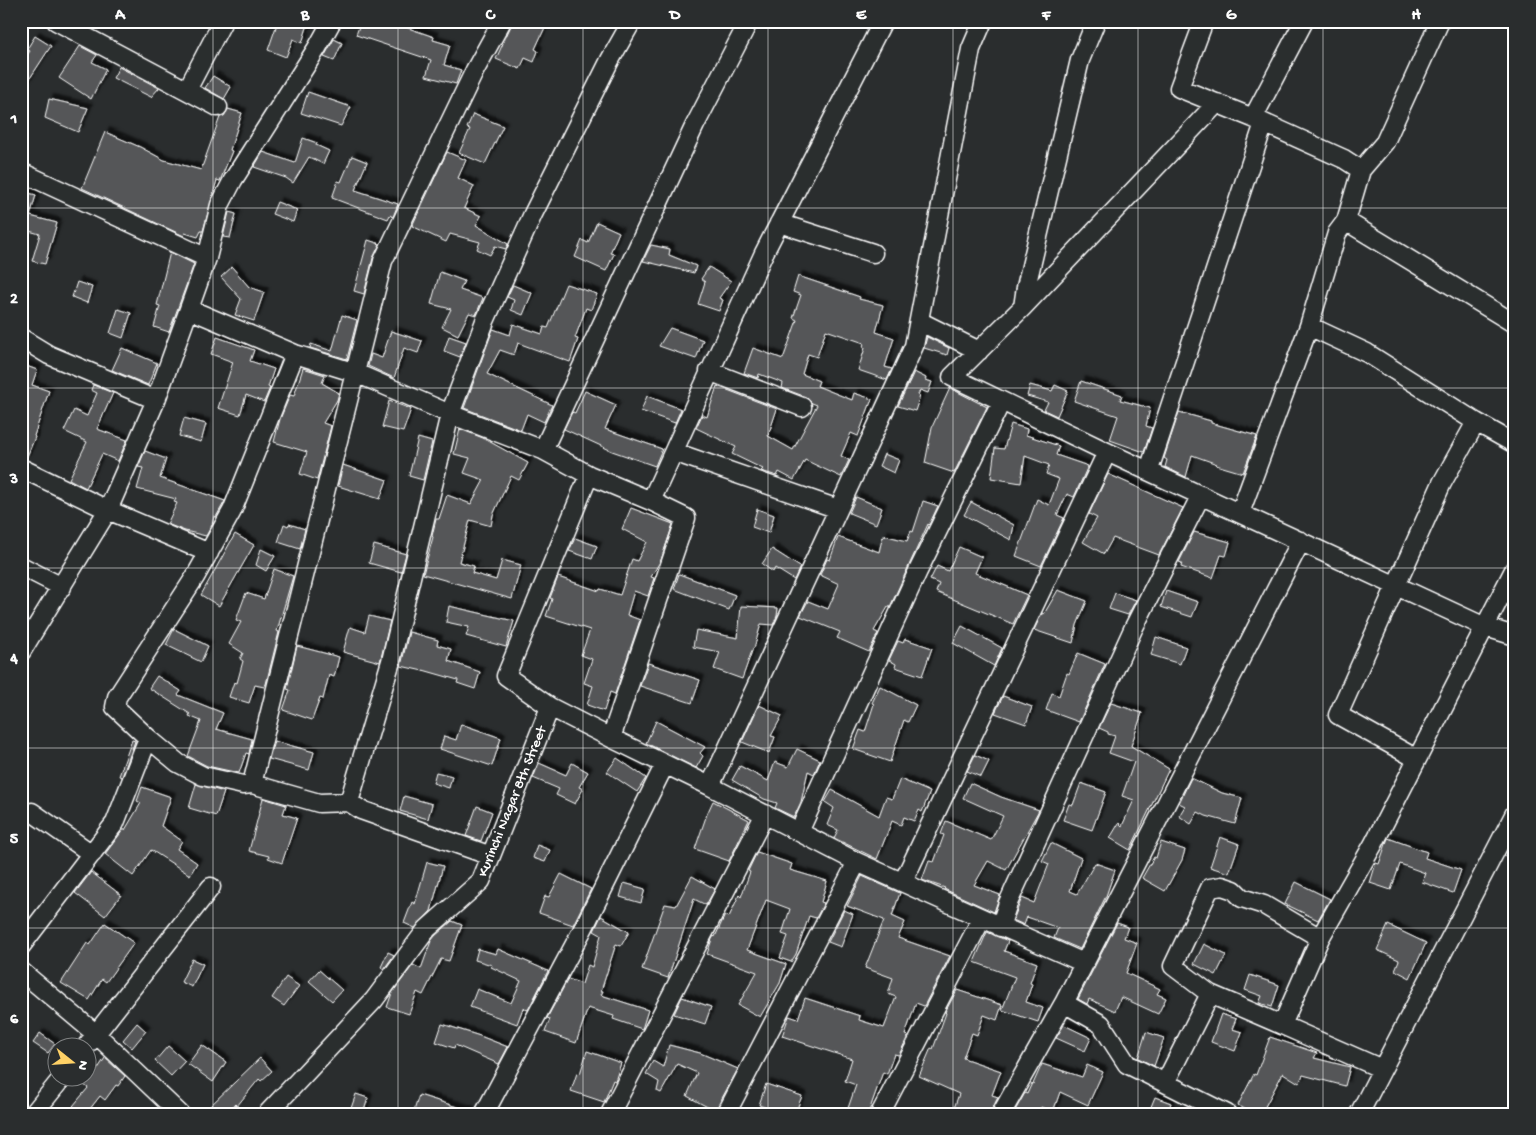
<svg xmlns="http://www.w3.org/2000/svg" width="1536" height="1135" font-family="'Gochi Hand',sans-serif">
<defs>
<filter id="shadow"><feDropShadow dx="4.5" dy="-4.5" stdDeviation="1" flood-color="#0009"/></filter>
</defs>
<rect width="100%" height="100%" fill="#2a2d2e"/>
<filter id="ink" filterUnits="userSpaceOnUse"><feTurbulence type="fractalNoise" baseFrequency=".02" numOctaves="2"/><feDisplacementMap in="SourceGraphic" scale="10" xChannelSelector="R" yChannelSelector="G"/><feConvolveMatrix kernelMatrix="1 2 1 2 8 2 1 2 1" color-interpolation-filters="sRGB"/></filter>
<g filter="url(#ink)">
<path fill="#555758" stroke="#fff" filter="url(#shadow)" d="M278 21H309L302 43 293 39 286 57 268 50Z
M361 21H388L434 37 433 40 450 45 444 65 461 70 456 84 426 76 431 60 356 35Z
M513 21H548L535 49 538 51 534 62 525 58 520 69 496 59Z
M35 36 51 46 21 92V64L30 51 27 49Z
M334 39 342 43 334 61 324 57Z
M80 46 97 55 92 62 106 69 91 99 59 78Z
M119 67 142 79 159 88 151 97 113 78Z
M213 76 231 87 224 99 205 88Z
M308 92 351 107 341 126 301 113Z
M49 99 88 108 78 132 45 118Z
M228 109 242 113 230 150 232 151 220 181 217 180 203 231H201L198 237 185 233 184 236 82 188 105 132 140 147 164 160 201 170 220 117 224 116Z
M473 114 503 126 485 164 459 153 470 129 467 128Z
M303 138 317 143 316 145 329 151 323 164 309 157 293 183 286 178 254 167 263 152 295 163Z
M447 152 466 160 458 178 474 186 464 208 481 216 476 225 508 244 506 249 495 246 490 255 477 249 480 242 450 234 446 242 412 226Z
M352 156 367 162 355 190 398 204 393 217 390 215 388 219 332 198 338 181 341 182Z
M21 191 36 195 30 216 57 223 45 264 32 261 40 234 25 230V233H21Z
M277 202 297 210 293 222 272 214Z
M229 212 236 214 230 238 223 237Z
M597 222 619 232 610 253 614 254 606 271 575 257 582 240 588 243Z
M368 240 380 244 373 258 364 294 354 291Z
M651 245 670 249 669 255 696 266 694 273 643 261Z
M170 252 194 264 169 332 154 327 160 306 157 305Z
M232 267 249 287 264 292 254 321 235 315 241 299 221 277Z
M709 267 731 281 719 298 723 300 719 311 698 304 705 282 701 279Z
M440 272 464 281 460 290 483 298 476 315 469 313 458 335 442 327 451 309 431 304Z
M798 276 860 297 859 299 883 305 876 332 894 338 885 367 892 369 887 380 858 370 865 348 863 347 864 343 826 330 817 357 808 354 802 374 819 381 817 386 852 400 854 393 872 399 858 436 851 433 841 456 849 460 841 477 805 460 794 480 779 472 777 476 761 471 763 469 732 454 736 447 696 428 702 415 707 417 717 386 777 409 768 436 793 450 817 405 812 403 806 397 782 388 783 383 759 374 758 378 744 373 753 348 783 359 797 320 793 318 801 295 793 292Z
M77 282 92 287 87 303 72 297Z
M566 284 597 294 591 310 586 308 575 338 578 339 570 362 518 343 514 355 500 350 487 374 552 405 544 422 527 414 521 430 464 408 493 329 510 335 513 324 542 334 544 327 548 328Z
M513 285 532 293 523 315 511 310 514 300 507 297Z
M118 309 131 313 123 338 110 333Z
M342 315 357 320 347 359 310 348 311 344 332 351Z
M670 328 703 340 696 359 659 346Z
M391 331 422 341 418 353 404 348 394 378 368 366 371 354 382 358Z
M449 336 466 342 460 357 444 351Z
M217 337 254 350 250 361 274 369 268 387 270 388 264 402 246 395 240 415 218 408 233 362 211 354Z
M927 337 949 348 947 355 924 348Z
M122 348 157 363 148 385 112 370Z
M24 365 37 370 32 385 49 391 34 436 35 437 26 459 21 458V373Z
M303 368 325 375 322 383 339 393 337 400 323 423 331 426 317 480 300 474 307 452 274 442 280 419 290 395 294 396Z
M914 372 926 378 925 380 932 382 928 393 920 390 918 395 920 396 915 411 898 406Z
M1081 381 1122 395 1120 400 1150 408 1146 426 1152 428 1144 452 1110 440 1118 416 1074 401Z
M93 385 113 393 97 429 127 440 118 461 102 454 86 488 69 479 87 442 64 431 74 410 87 416 97 393 91 390Z
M1030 385 1052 391 1055 385 1068 391 1057 416 1044 410 1048 402 1027 396Z
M950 388 987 407 954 473 925 463 932 427Z
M585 391 616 405 605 429 662 449 655 466 612 451 564 429 571 414 573 412 575 413Z
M647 396 681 409 675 423 641 411Z
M389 401 411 409 403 432 382 427Z
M1179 412 1211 421V423L1257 436 1243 473 1216 465 1217 464 1192 455 1186 477 1165 467 1167 460 1164 458Z
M184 418 206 424 201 442 179 436Z
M1011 424 1027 429 1026 435 1059 446 1056 455 1088 466 1074 497 1067 494 1057 515 1064 518 1041 566 1016 556 1037 499 1049 505 1059 479 1046 474 1049 465 1025 456 1021 483 991 478 995 448 1004 449Z
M460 429 483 438 528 463 519 480 511 476 493 515 491 526 470 520 459 562 474 566 472 573 496 580 502 560 521 565 512 599 423 574 433 537 432 536 436 519H439L447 495 471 504 484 480 464 473 470 458 454 454Z
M418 438 432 442 423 480 409 476Z
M145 451 166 459 160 478 225 501 216 517 214 516 212 525 206 536 185 531 167 524 177 503 174 502 176 499 137 489 143 468 138 467Z
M884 454 899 460 894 473 879 466Z
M343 465 387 480 380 499 338 486Z
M1108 474 1183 508 1159 555 1113 538 1104 554 1083 542 1097 518 1089 514Z
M856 497 882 508 876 524 849 513Z
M923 501 938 506 929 525 928 524 890 607H888L874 631 878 633 869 652 837 638 840 632 800 616 808 601 828 609 839 584 820 575 827 559 830 560 838 537 879 552 883 535 907 541 911 531 913 532Z
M971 502 1014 525 1011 540 964 515Z
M631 508 673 524 661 560 651 577 654 578 648 596 634 591 627 615 640 620 615 694 610 692 604 711 587 705 593 686 584 683 592 659 581 655 590 630 546 616 552 599 550 598 558 577 599 591 600 589 620 595 632 559 637 561 647 542 622 529Z
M757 509 774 515 769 533 752 527Z
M284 524 288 526 289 524 305 529 300 549 278 542Z
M1194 532 1230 542 1226 556 1221 555 1213 578 1181 567 1182 563 1179 562Z
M235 534 254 545 219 606 201 595Z
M575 538 597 546 592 559 569 551Z
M374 545 406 554 401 572 369 563Z
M959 547 982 557 975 573 1027 595 1013 624 936 592 939 584 930 580 937 566 948 571Z
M261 549 275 556 266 571 256 565Z
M772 549 800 567 794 580 775 568 773 572 762 564Z
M274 569 293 576 277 631 279 632 266 684 264 687 255 685 249 703 229 697 234 682 237 683 243 661 240 659 243 653 229 644 241 622 236 620 246 593 264 599Z
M679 574 735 595 729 610 674 589Z
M1058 590 1087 601 1077 625 1073 643 1034 630 1042 613 1044 614Z
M1166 591 1198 602 1192 617 1161 607Z
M1115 593 1136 600 1128 615 1109 609Z
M449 606 514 621 506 647 466 636 469 627 446 622Z
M741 606 778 608 777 616 773 625 761 624 754 648H753L742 679 714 669 720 652 693 647 696 630 738 638Z
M369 616 390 621 380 662 343 652 350 627 365 632Z
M962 626 1002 648 994 666 953 643Z
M174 629 208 646 201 662 166 645Z
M409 632 438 640 437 645 451 649 448 661 480 672 475 689 457 683 458 680 423 670V671L401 666Z
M1156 637 1186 647 1180 664 1151 655Z
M905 639 932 648 922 676 895 667 896 664 889 660 898 641 903 643Z
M297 646 339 657 334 677 329 675 323 699 320 698 312 720 283 710 290 690 287 689Z
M1078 653 1105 664 1079 722 1046 710 1052 693 1059 696 1067 673 1069 674Z
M648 663 700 680 692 703 640 686Z
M157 676 181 691 178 695 223 713 216 729 252 739 249 754 246 753 239 773 207 766 188 756 201 721 189 716 190 714 149 688Z
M880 686 916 705 908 722 904 720 890 762 853 749 860 730 865 732 874 704 872 703Z
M1003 696 1032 707 1026 724 995 713Z
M1111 703 1142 713 1131 746 1169 769 1130 850 1110 838 1119 823 1122 826 1134 800 1122 796 1134 762 1109 753 1115 736 1108 734V732L1099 728Z
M759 705 782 716 771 736 775 737 769 753 742 742Z
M656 721 705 747 700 753 703 756 696 768 646 743Z
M461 724 501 738 492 766 440 749 444 736 456 740Z
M132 740 135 741 122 777 119 776Z
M274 741 314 752 309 770 269 759Z
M797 749 820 760 814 774 808 771 801 802 794 817 775 808 777 803 764 799 732 780 740 766 768 781 775 762 788 767Z
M975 755 989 761 981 777 967 771Z
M617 758 646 778 637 792 607 772Z
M539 763 566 775 572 763 588 772 579 787 583 789 575 804 556 795 559 789 533 778Z
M436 772 452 776 449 788 433 783Z
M1191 778 1222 793 1242 798 1235 824 1206 816 1198 812 1191 824 1179 816 1185 806 1179 803Z
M900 779 930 792 922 812 919 810 914 821 904 817 901 825 892 821 877 859 834 838 838 830 827 825 834 808 825 802 832 790 879 816 886 797 892 799Z
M970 783 1001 797 1039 810 1006 870 988 861 974 885 1000 895 994 912 944 889 945 888 922 880 929 861 934 862 944 835 941 834 946 821 991 840 1003 816 963 798Z
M1081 783 1106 792 1092 830 1063 820 1069 804 1073 805Z
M196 784 224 792 216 816 189 808Z
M142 787 171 797 161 826 182 841 177 849 197 863 190 875 151 850 133 876 105 854 123 830H125L141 803 137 801Z
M404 796 432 804 428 819 400 811Z
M263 798 286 805 283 814 297 818 282 863 268 858 269 856 249 851Z
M713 801 749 820 729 861 695 849 707 814Z
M477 806 492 812 481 841 466 836Z
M1220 837 1239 844 1229 873 1210 867Z
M1388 838 1427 852 1425 858 1461 870 1453 893 1422 882 1425 873 1400 864 1391 890 1370 883 1376 863 1379 864Z
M1161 842 1185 850 1182 860 1165 891 1142 878 1154 857 1156 858Z
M1051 843 1081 858 1070 891 1077 894 1095 863 1115 870 1106 896 1080 949 1054 938 1058 928 1027 917 1024 925 1013 920 1022 898 1034 903 1049 864 1042 861Z
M537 845 550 850 545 862 533 858Z
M757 852 792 864 790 870 827 881 821 902 824 903 816 918 809 916 796 954 791 962 780 958 788 936 782 934 790 909 766 900 747 950 786 964 780 983 760 1017 738 1005 757 972 707 954 712 939 714 936 715 937 725 915 729 917 739 895 741 897 750 872 748 871Z
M427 862 443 866 431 911 415 928 404 923 412 902 415 904Z
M91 872 121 895 105 916 75 893Z
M561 874 591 889 573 925 539 913 545 896 549 897Z
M692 876 715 889 706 905 694 899 668 978 642 969 665 904 676 906Z
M862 876 900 893 892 916 905 922 898 938 950 956 924 1006 916 1003 905 1035 908 1036 899 1055 894 1054 887 1074 883 1072 868 1114H846L856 1085 845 1081 852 1059 782 1036 789 1016 798 1019 805 998 860 1016 859 1020 884 1028 896 997 888 994 893 978 865 968 884 920 847 906Z
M1296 882 1330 899 1318 920 1285 904Z
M624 883 645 889 641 903 620 897Z
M844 910 853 914 841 947 828 942Z
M601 916 629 932 621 946 616 944 601 991H603L601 995 648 1010 642 1029 613 1019 614 1016 588 1008 576 1043 545 1032 550 1019 547 1018 568 979 582 984 588 965 592 967 601 935 594 931Z
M452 921 462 925 449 961 441 959 423 995 417 992 409 1014 387 1007 392 993 413 965 421 969 431 941 435 936Z
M105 923 134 943 106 982 102 979 89 1000 61 983 87 943 90 945Z
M1117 923 1128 927 1124 938 1137 943 1126 973 1160 989 1157 994 1166 998 1158 1014 1121 997 1115 1011 1089 999 1087 1004 1078 999Z
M1388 925 1426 943 1410 978 1395 970 1399 960 1377 950Z
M987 932 1008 941 1004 951 1037 963 1030 983 1032 984 1026 1002 1043 1008 1038 1022 1002 1010 1015 977 974 962Z
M1204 944 1226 955 1216 975 1194 964Z
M478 949 496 954 498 949 548 971 528 1010 523 1008 517 1024 470 1007 477 989 511 1003 521 981 491 967 492 965 475 960Z
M388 952 394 955 384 969 381 967Z
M192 959 203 964 192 987 181 982Z
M319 970 342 990 332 1001 309 981Z
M1250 975 1279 985 1272 1007 1259 1003 1262 996 1245 990Z
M286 977 299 986 284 1006 272 998Z
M957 990 1002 1005 997 1020 984 1015 977 1035 972 1033 963 1058 1001 1071 992 1095 998 1097 990 1114H952L959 1094 919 1076 931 1048 933 1049 946 1013 945 1012Z
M682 997 711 1007 705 1024 674 1014Z
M1221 1014 1236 1019 1232 1029 1242 1032 1235 1051 1211 1042Z
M137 1023 146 1031 132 1048 123 1040Z
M442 1024 480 1036 508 1047 499 1064 455 1045 454 1048 436 1042Z
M1064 1025 1091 1038 1085 1051 1056 1038Z
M1146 1032 1164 1038 1154 1066 1138 1058Z
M40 1033 55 1044 48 1053 33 1043Z
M1270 1037 1317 1053 1314 1058 1350 1067 1345 1086 1303 1075 1299 1083 1283 1073 1261 1114H1253L1238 1105 1254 1074 1256 1075Z
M202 1045 226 1062 213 1082 188 1064Z
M669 1045 700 1053 738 1069 715 1111 687 1096 697 1073 677 1064 661 1093 657 1091 659 1082 646 1074 653 1061 663 1067Z
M168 1046 185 1061 171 1076 155 1061Z
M587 1051 621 1063 615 1081 613 1080 604 1102 571 1091 577 1073 580 1074Z
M105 1058 125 1076 118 1086 116 1085 105 1100 100 1096 86 1114H83L73 1106 88 1088 83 1084 93 1072 95 1073Z
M260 1058 272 1071 261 1081 259 1079 237 1106 235 1104 226 1114H218L210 1106Z
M1042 1064 1082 1077 1087 1065 1103 1072 1088 1105 1060 1092 1053 1112 1041 1107 1038 1114H1013L1025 1093 1027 1094 1032 1083 1033 1084Z
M766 1084 802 1096 795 1114H783L759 1105Z
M356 1094 368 1098 363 1114H349Z
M419 1095 470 1111 469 1114H413Z
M1155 1097 1171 1103 1167 1114H1148Z"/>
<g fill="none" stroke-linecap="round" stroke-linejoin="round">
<g stroke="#fff" stroke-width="21">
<path id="minor" d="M56 21 218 107
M1204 21 1179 88 1253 118
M1304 21 1253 118 1344 159 1361 170
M187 90 223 21
M1217 103 1023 307 952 377 1107 452 1485 627 1515 636
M21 172 207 258
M1346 221 1515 324
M779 223 873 253
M1023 307 1026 287 1080 60 1096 21
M189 309 295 354 356 373 450 414 543 450 589 475 651 501 764 253 883 21
M919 321 979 351
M1309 326 1367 353 1476 422 1515 444
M21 338 49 355 156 400
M295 354 232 511 195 577 117 697 115 707 148 738 178 763 203 776 243 785 252 784 319 803 349 802 361 810 491 856
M709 371 802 407
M543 450 695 125 749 21
M674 452 838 509
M21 468 108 510 209 553
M1149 470 1264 123
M589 475 506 676 550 707 611 738 710 786 857 862 982 918
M1240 513 1309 326 1337 233 1346 221 1361 170 1385 142 1440 21
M21 566 62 587
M21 652 108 510 156 400 189 309 207 258 220 205 233 180 317 48 332 21
M611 738 686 518 651 501
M1417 759 1338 715 1442 483 1476 422
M252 784 383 261 475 70 502 21
M710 786 914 346 971 49 983 21
M349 802 391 661 450 414 485 321 533 214 610 60 632 21
M32 812 92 854
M799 832 918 571 1001 402
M903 882 1107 452
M1000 927 1008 903 1134 627 1201 495
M21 946 115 823 148 738
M21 971 96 1034 180 1114
M1210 994 1173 966 1210 888 1222 886 1234 890 1242 898 1264 905 1320 938
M1064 1003 1101 1024 1127 1064 1165 1083
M1282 1025 1382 1069
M85 1048 211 887
M33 1114 62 1078
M267 1114 374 1000 427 929 481 881 550 707
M484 1114 584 927 665 764
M610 1114 765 814
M726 1114 857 862
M880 1114 982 918 1084 963
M1001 1114 1064 1003 1301 541
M1227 1114 1165 1083 1210 994 1282 1025 1320 938 1373 845 1515 568
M1359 1114 1515 813"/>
</g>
<use href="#minor" stroke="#2a2d2e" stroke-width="18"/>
</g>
</g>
<path fill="none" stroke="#fff" stroke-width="1" stroke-opacity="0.55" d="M213 21V1114M398 21V1114M583 21V1114M768 21V1114M953 21V1114M1138 21V1114M1323 21V1114M21 208H1515M21 388H1515M21 568H1515M21 748H1515M21 928H1515"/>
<g text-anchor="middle" stroke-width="4.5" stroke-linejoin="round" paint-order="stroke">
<g font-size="15" fill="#fff" stroke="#2a2d2e">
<text transform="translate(511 801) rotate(-68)" y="5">Kurinchi Nagar 8th Street</text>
</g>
</g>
<rect width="1536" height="1135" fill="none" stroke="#2a2d2e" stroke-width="55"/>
<g transform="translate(72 1062) rotate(107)"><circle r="24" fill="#2a2d2e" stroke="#7f8182"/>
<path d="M0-4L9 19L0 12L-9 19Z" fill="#ffd166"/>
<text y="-8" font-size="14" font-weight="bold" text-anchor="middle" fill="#ffffff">N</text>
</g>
<rect x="28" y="28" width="1480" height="1080" fill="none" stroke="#fff" stroke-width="2"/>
<g font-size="16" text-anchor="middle" font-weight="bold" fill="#fff">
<text x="120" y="19">A</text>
<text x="305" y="19">B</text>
<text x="490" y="19">C</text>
<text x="675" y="19">D</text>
<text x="861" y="19">E</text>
<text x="1046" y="19">F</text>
<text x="1231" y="19">G</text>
<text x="1416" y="19">H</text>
<text x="14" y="123">1</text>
<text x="14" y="303">2</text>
<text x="14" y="483">3</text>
<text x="14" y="663">4</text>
<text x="14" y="843">5</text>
<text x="14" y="1023">6</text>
</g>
</svg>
